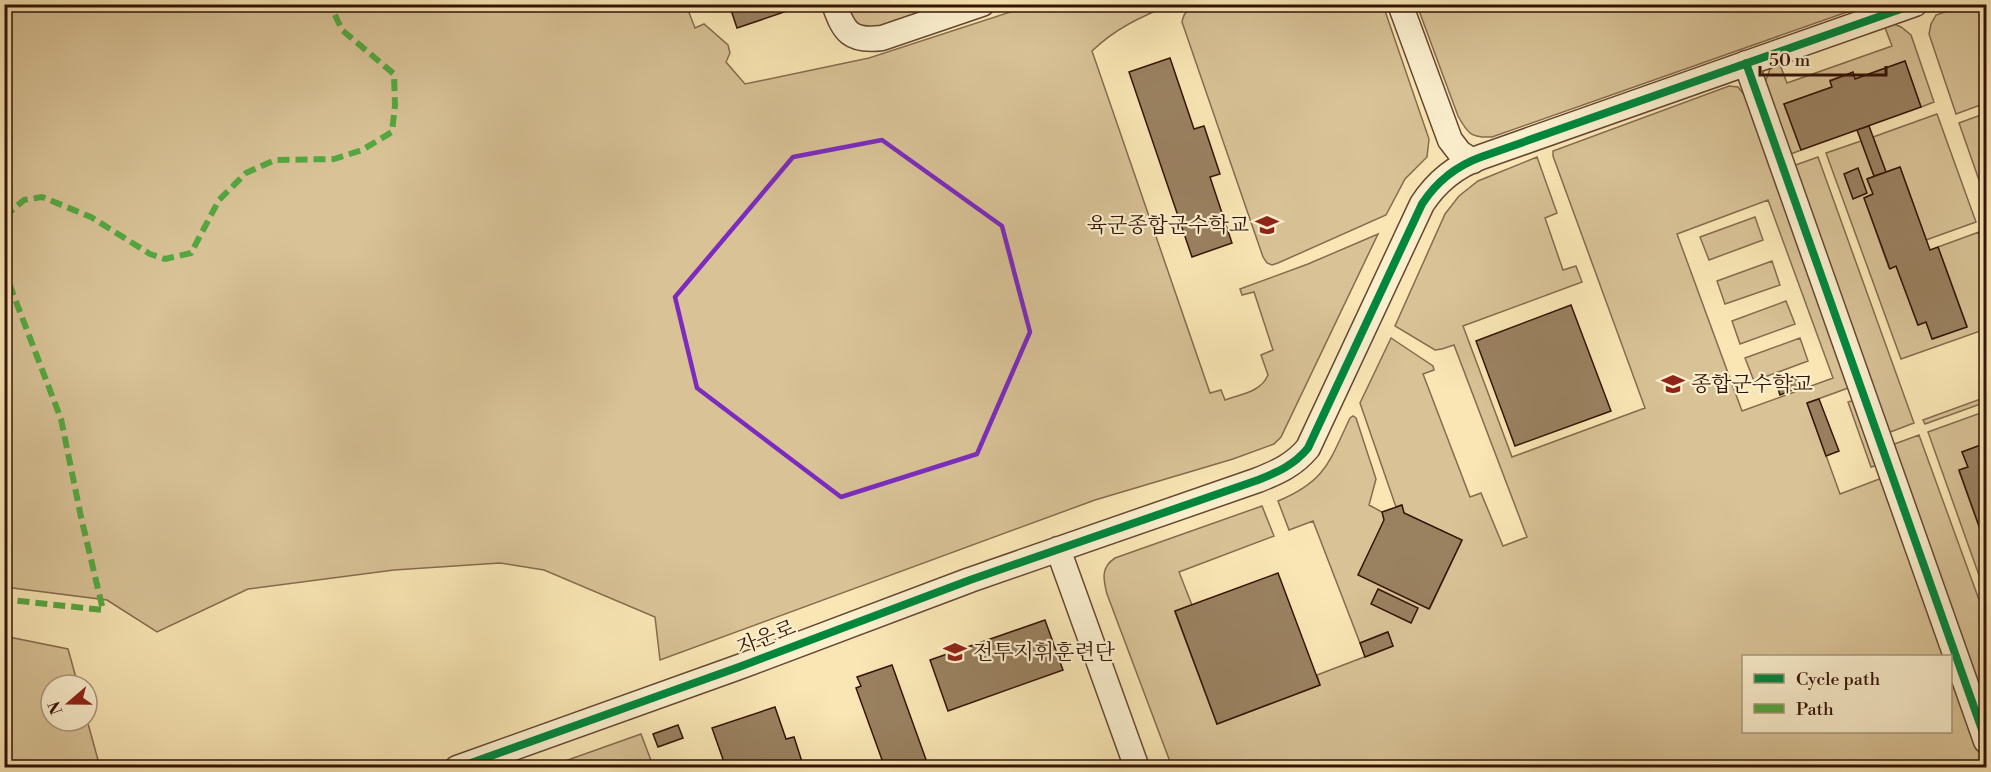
<svg xmlns="http://www.w3.org/2000/svg" width="1991" height="772" font-family="'Libre Bodoni','Noto Serif KR',serif">
<rect width="100%" height="100%" fill="#f9e6b4"/>
<filter id="stains"><feTurbulence type="fractalNoise" baseFrequency=".00333" numOctaves="4"/><feColorMatrix values="0 0 0 0 .2 0 0 0 0 .09 0 0 0 0 .02 0 0 0 .5 -.17"/></filter>
<radialGradient id="worn" r=".72"><stop offset=".6" stop-color="#630" stop-opacity="0"/><stop offset="1" stop-color="#630" stop-opacity=".3"/></radialGradient>
<path fill="#d8c296" stroke="#866b4e" stroke-width="1.5" fill-rule="evenodd" d="M5 4 686 5 695 28 704 24 728 45 730 53 726 62 745 84 869 58 1032 5H1169C1139 18 1116 28 1092 51L1210 393 1221 390 1225 400C1241 394 1261 392 1268 375L1261 355 1273 350 1254 292 1242 295 1240 289 1308 264 1378 234 1281 437 1274 444 1233 459 1095 500 660 660 655 617 544 570 500 563 394 570 248 589 157 632 107 600 5 587Z
M846 5H951L874 30C857 30 852 18 846 5Z
M1201 5H1383L1429 139 1427 157 1405 179 1386 215 1278 263 1272 265 1267 263 1263 257 1182 22C1184 10 1191 8 1201 5Z
M1417 5V4L1867 5 1492 137C1471 138 1468 134 1458 116Z
M1965 5H1986V103L1956 114 1929 34 1931 24 1936 15Z
M1892 23 1901 27 1911 35 1934 102 1921 107 1905 61 1855 79 1853 73 1830 80 1832 87 1784 104 1801 150 1786 156 1764 85 1770 69 1779 62 1787 83 1892 46 1884 25Z
M1729 86 1738 87 1746 97 1851 387 1807 403 1840 494 1882 478 1948 656H1744V732H1950L1951 664 1986 762V767H1172L1107 594C1103 579 1101 567 1115 558L1262 506 1274 536 1179 572 1192 605 1175 612 1217 724 1320 685 1317 675 1393 646 1387 632 1360 643 1313 521 1289 530 1278 501C1326 481 1329 462 1350 418L1353 416 1356 418 1376 479 1369 505 1382 512 1430 608 1462 540 1404 513 1401 505 1396 507 1360 403 1391 338 1433 366 1434 370 1423 374 1470 497 1481 493 1503 546 1527 537 1454 345 1442 349 1435 350 1395 326 1445 214 1459 196 1478 181 1537 157 1557 213 1545 218 1563 270 1576 266 1582 282 1463 326 1512 457 1645 408 1553 156V151ZM1768 200 1833 378 1742 411 1677 234Z
M1986 113V200L1959 123Z
M1937 114 1976 222 1926 240 1900 167 1886 172 1873 137Z
M1861 141 1874 176 1867 179 1873 194 1864 198 1889 268 1896 266 1918 325 1926 322 1933 339 1967 326 1938 247 1979 232 1986 252V329L1901 359 1826 153Z
M1818 157 1914 423 1885 434 1790 167Z
M1755 217 1763 240 1709 260 1700 237Z
M1772 261 1780 285 1725 304 1717 281Z
M1786 301 1795 324 1740 344 1732 321Z
M1800 338 1808 361 1754 381 1745 358Z
M1986 397V402L1925 424 1923 420Z
M1855 400 1878 465 1871 467 1848 402Z
M1986 411V443L1962 452 1968 467 1959 471 1985 543 1986 542V595L1928 432Z
M1919 435 1986 619V715L1889 446Z
M4 636 68 649 78 685H51V721L87 720 100 767H5Z
M641 734 652 763 651 767H548Z"/>
<path fill="#9a8160" stroke="#341406" stroke-width="1.5" d="M729 4H799V7L737 28Z
M1170 58 1194 129 1204 126 1220 174 1210 177 1232 243 1192 257 1129 72Z
M1905 61 1921 107 1801 150 1784 104 1832 87 1830 81 1853 72 1855 79Z
M1869 126 1886 172 1874 176 1857 130Z
M1900 167 1930 250 1938 247 1967 327 1932 339 1926 322 1918 325 1896 266 1890 269 1864 198 1873 194 1867 179Z
M1858 168 1867 193 1853 199 1844 174Z
M1571 305 1611 411 1515 446 1476 341Z
M1795 376 1800 387 1780 395 1776 383Z
M1819 399 1839 451 1826 456 1807 403Z
M1986 443V542L1985 543 1959 470 1968 467 1962 452Z
M1402 505 1404 513 1462 540 1429 609 1358 575 1384 520 1382 512Z
M1278 573 1320 685 1217 724 1175 611Z
M1378 589 1418 608 1411 623 1371 604Z
M1045 620 1063 670 948 711 930 660Z
M1388 632 1393 646 1365 657 1360 643Z
M892 665 929 768H885L856 688 861 686 857 677Z
M775 707 786 739 794 737 804 768H720L725 765 712 728Z
M678 725 683 738 658 747 653 734Z"/>
<g fill="none" stroke-linecap="round" stroke-linejoin="round">
<g stroke="#654832" stroke-width="27">
<path id="minor" d="M834 4C844 32 850 42 882 38L982 4
M1400 4 1450 140 1460 153 1473 161
M1746 63 1986 741
M1058 549 1137 768
M457 768 739 667 970 580 1258 480C1278 472 1294 465 1308 448L1422 204C1437 181 1456 166 1481 157L1915 4"/>
</g>
<use href="#minor" stroke="#fbefce" stroke-width="24"/>
<path stroke="#54a840" stroke-width="6" stroke-dasharray="12 6" stroke-linecap="butt" d="M4 217 24 200 42 197 91 217 150 254 165 259 191 253 219 200 246 173 275 160 334 159 362 150 392 132 395 105 394 74 342 30 330 4
M4 267 7 278 61 419 81 517 103 610 10 600 4 603"/>
<g stroke="#fbefce" stroke-width="11">
<path id="cycleway" d="M1746 63 1986 741
M457 768 739 667 970 580 1258 480C1278 472 1294 465 1308 448L1422 204C1437 181 1456 166 1481 157L1915 4"/>
</g>
<use href="#cycleway" stroke="#00873e" stroke-width="8"/>
</g>
<path fill="none" stroke="#7b2cbf" stroke-width="4.5" stroke-linejoin="round" d="M882 140 1002 226 1030 332 977 454 841 497 697 388 675 297 793 157Z"/>
<defs>
<g id="university-bare" transform="scale(1.8)"><path d="M0-5L7-2L0 1L-7-2ZM-4 1L0 2.5L4 1V4Q0 6-4 4Z" fill="#8f2418" stroke="#fbefce" stroke-width="2.5" paint-order="stroke"/></g>
</defs>
<g fill-rule="evenodd">
<use href="#university-bare" x="1267" y="225"/>
<use href="#university-bare" x="1673" y="384"/>
<use href="#university-bare" x="955" y="652"/>
</g>
<g text-anchor="middle" stroke-width="4.5" stroke-linejoin="round" paint-order="stroke">
<g font-size="21" fill="#341406" stroke="#fbefce" text-anchor="start">
<text x="1249" y="232" text-anchor="end">육군종합군수학교</text>
<text x="1691" y="391">종합군수학교</text>
<text x="973" y="659">전투지휘훈련단</text>
</g>
<g font-size="21" fill="#341406" stroke="#fbefce">
<text transform="translate(766 637) rotate(-21)" y="7">자운로</text>
</g>
</g>
<rect width="1991" height="772" fill="none" stroke="#f9e6b4" stroke-width="24"/>
<rect x="6" y="6" width="1979" height="760" fill="none" stroke="#341406" stroke-width="3"/>
<rect x="12" y="12" width="1967" height="748" fill="none" stroke="#341406" stroke-width="1.5"/>
<rect x="1742" y="655" width="210" height="78" fill="#fbefce" stroke="#ab977e" stroke-width="1.5"/>
<rect x="1754" y="674" width="30" height="9" fill="#00873e" stroke="#ab977e" stroke-width="1.5"/>
<text x="1796" y="685" font-size="18" fill="#341406">Cycle path</text>
<rect x="1754" y="704" width="30" height="9" fill="#54a840" stroke="#ab977e" stroke-width="1.5"/>
<text x="1796" y="715" font-size="18" fill="#341406">Path</text>
<g transform="translate(69 703) rotate(250)"><circle r="28" fill="#fbefce" stroke="#ab977e" stroke-width="1.5"/>
<path d="M0-4.5L10 22L0 15L-10 22Z" fill="#8f2418"/>
<text y="-9" font-size="16" font-weight="bold" text-anchor="middle" fill="#341406">N</text>
</g>
<path d="M1760 66v9h126v-9" fill="none" stroke="#341406" stroke-width="3"/>
<text x="1769" y="66" font-size="18" fill="#341406" stroke="#fbefce" stroke-width="4.5" paint-order="stroke">50 m</text>
<rect width="100%" height="100%" filter="url(#stains)"/>
<rect width="100%" height="100%" fill="url(#worn)"/>
</svg>
